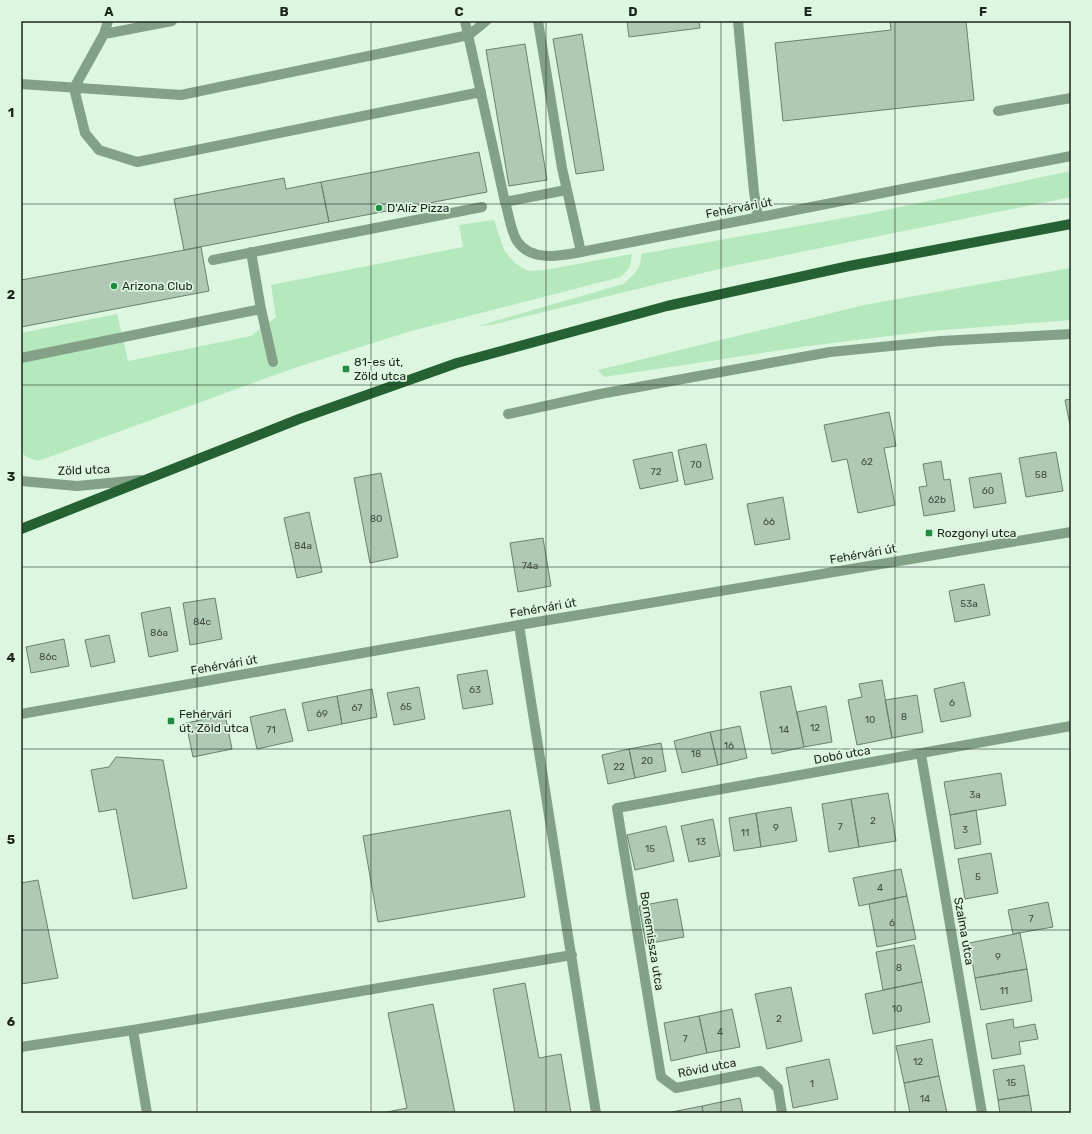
<svg xmlns="http://www.w3.org/2000/svg" width="1092" height="1134" font-family="Rubik,sans-serif">
<rect width="100%" height="100%" fill="#dcf6df"/>
<path fill="#b5e8bd" d="M1071 171V197L727 267 491 325 478 326 623 284C634 275 642 268 641 254L872 213Z
M494 220 504 250 515 263 528 271 544 270 632 254 630 267 621 277 411 331 297 367 38 461 26 457 21 450V333L117 314 128 361 251 336 276 317 271 285 463 247 459 225Z
M1071 268V320L930 331 808 346 604 377 598 370 864 305Z"/>
<path fill="#afc9b3" stroke="#6a826d" d="M627 21H699L700 28 629 37Z
M890 21H966L974 100 783 121 775 43 891 30Z
M582 34 604 170 576 174 553 39Z
M525 44 547 180 509 186 486 50Z
M479 152 487 192 329 222 321 182Z
M284 178 286 189 321 182 329 222 184 250 174 199Z
M201 247 209 291 21 327V280Z
M1071 399V430L1065 400Z
M889 412 896 446 884 448 895 505 858 513 847 459 832 462 824 425Z
M706 444 713 479 685 485 678 450Z
M672 452 678 481 640 489 633 460Z
M1056 452 1063 491 1026 497 1019 458Z
M941 461 944 480 950 479 955 511 924 516 919 487 927 486 923 464Z
M381 473 398 557 370 563 354 478Z
M1001 473 1006 503 974 508 969 478Z
M783 497 790 539 755 545 747 504Z
M309 512 322 572 297 578 284 518Z
M543 538 551 586 518 592 510 543Z
M984 584 990 615 955 622 949 591Z
M215 598 222 639 190 645 183 603Z
M170 607 178 651 149 657 141 613Z
M109 635 115 662 91 667 85 640Z
M64 639 69 666 31 673 26 647Z
M487 670 493 704 463 709 457 675Z
M882 680 892 738 857 745 848 700 862 697 859 684Z
M964 682 971 716 941 722 934 689Z
M791 686 804 747 772 754 760 692Z
M419 687 425 719 394 725 387 693Z
M372 689 377 717 342 724 337 696Z
M917 695 923 732 892 738 885 700Z
M337 696 342 724 308 731 302 703Z
M826 706 832 742 804 747 797 712Z
M285 709 293 741 257 749 250 717Z
M225 715 232 749 193 757 186 723Z
M740 726 747 758 718 765 710 732Z
M710 732 718 765 682 773 674 741Z
M661 743 666 771 635 778 629 749Z
M629 749 635 778 608 784 602 755Z
M116 757 163 760 187 888 133 899 116 809 99 812 91 770 109 767Z
M1001 773 1006 805 950 815 944 782Z
M888 793 896 841 859 847 851 799Z
M851 799 859 847 829 852 822 804Z
M791 807 797 841 761 847 756 813Z
M510 810 525 897 378 922 363 836Z
M976 810 981 844 955 849 950 815Z
M756 813 761 847 734 851 729 818Z
M713 819 720 856 689 862 681 826Z
M666 826 674 861 635 870 627 835Z
M991 853 998 893 965 899 958 859Z
M901 869 907 896 859 906 853 878Z
M38 880 58 978 21 984V883Z
M907 896 916 939 877 947 869 904Z
M677 899 684 937 646 944 639 906Z
M1048 902 1053 927 1013 934 1008 910Z
M1020 933 1027 969 975 978 969 943Z
M914 945 922 982 883 990 876 952Z
M1027 969 1032 1001 981 1010 975 978Z
M922 982 930 1022 873 1034 865 994Z
M525 983 539 1058 561 1054 571 1113H515L493 989Z
M791 987 802 1041 767 1049 755 994Z
M433 1004 455 1113H382L407 1108 388 1013Z
M732 1009 740 1047 707 1053 699 1016Z
M699 1016 707 1053 671 1061 664 1023Z
M1013 1019 1014 1028 1035 1024 1038 1039 1019 1042 1021 1054 992 1059 986 1024Z
M932 1039 939 1076 904 1083 896 1046Z
M829 1059 838 1099 793 1108 786 1068Z
M1024 1065 1029 1095 998 1100 993 1070Z
M939 1076 947 1113H910L904 1083Z
M1029 1095 1032 1113H1000L998 1100Z
M740 1098 743 1113H703L702 1106Z
M702 1106 703 1113H672V1112Z"/>
<g fill="none" stroke-linecap="round" stroke-linejoin="round">
<path stroke="#83a187" stroke-width="10" d="M108 21 104 34 74 88 85 133 99 150 137 162 481 92
M465 21 505 202
M538 21 562 168 581 252
M738 21 754 192 758 217
M104 34 172 21
M21 84 181 95 469 35 486 21
M998 111 1071 98
M251 252 261 309 273 362
M213 260 482 207
M21 358 261 309
M519 625 596 1113
M133 1030 147 1113
M21 1047 133 1030 572 955"/>
<path stroke="#83a187" stroke-width="10" d="M566 190 505 202C509 214 510 229 517 241 531 262 560 256 581 252L1071 156
M508 414 600 394 830 352 941 341 1071 334
M21 481 77 486 140 480
M21 714 519 625 1071 532
M921 754 982 1113
M782 1113 778 1088 760 1071 676 1088 661 1077 617 808 1071 726"/>
<path stroke="#256133" stroke-width="10" d="M21 529 299 419 457 363 667 306 849 266 1071 224"/>
</g>
<path fill="none" stroke="#1c261d" stroke-width="1" stroke-opacity="0.55" d="M197 21V1113M371 21V1113M546 21V1113M721 21V1113M895 21V1113M21 204H1071M21 385H1071M21 567H1071M21 749H1071M21 930H1071"/>
<g fill="#218b42" stroke="#dcf6df" stroke-width="1.5">
<circle cx="379" cy="208" r="4"/>
<circle cx="114" cy="286" r="4"/>
<rect x="342" y="365" width="8" height="8" rx="2"/>
<rect x="925" y="529" width="8" height="8" rx="2"/>
<rect x="167" y="717" width="8" height="8" rx="2"/>
</g>
<g text-anchor="middle" stroke-width="3.5" stroke-linejoin="round" paint-order="stroke">
<g font-size="10" fill="#414f42">
<text x="867" y="465">62</text>
<text x="696" y="468">70</text>
<text x="656" y="475">72</text>
<text x="1041" y="478">58</text>
<text x="988" y="494">60</text>
<text x="937" y="503">62b</text>
<text x="376" y="522">80</text>
<text x="769" y="525">66</text>
<text x="303" y="549">84a</text>
<text x="530" y="569">74a</text>
<text x="969" y="607">53a</text>
<text x="202" y="625">84c</text>
<text x="159" y="636">86a</text>
<text x="48" y="660">86c</text>
<text x="475" y="693">63</text>
<text x="952" y="706">6</text>
<text x="406" y="710">65</text>
<text x="357" y="711">67</text>
<text x="322" y="717">69</text>
<text x="904" y="720">8</text>
<text x="870" y="723">10</text>
<text x="815" y="731">12</text>
<text x="271" y="733">71</text>
<text x="784" y="733">14</text>
<text x="729" y="749">16</text>
<text x="696" y="757">18</text>
<text x="647" y="764">20</text>
<text x="619" y="770">22</text>
<text x="975" y="798">3a</text>
<text x="873" y="824">2</text>
<text x="840" y="830">7</text>
<text x="776" y="831">9</text>
<text x="965" y="833">3</text>
<text x="745" y="836">11</text>
<text x="701" y="845">13</text>
<text x="650" y="852">15</text>
<text x="978" y="880">5</text>
<text x="880" y="891">4</text>
<text x="1031" y="922">7</text>
<text x="892" y="926">6</text>
<text x="998" y="960">9</text>
<text x="899" y="971">8</text>
<text x="1004" y="994">11</text>
<text x="897" y="1012">10</text>
<text x="779" y="1022">2</text>
<text x="720" y="1035">4</text>
<text x="685" y="1042">7</text>
<text x="918" y="1065">12</text>
<text x="1011" y="1086">15</text>
<text x="812" y="1087">1</text>
<text x="925" y="1102">14</text>
</g>
<g font-size="12" fill="#1c261d" stroke="#dcf6df" text-anchor="start">
<text x="387" y="212">D'Alíz Pizza</text>
<text x="122" y="290">Arizona Club</text>
<text x="354" y="366">81-es út,<tspan x="354" dy="14">Zöld utca</tspan></text>
<text x="937" y="537">Rozgonyi utca</text>
<text x="179" y="718">Fehérvári<tspan x="179" dy="14">út, Zöld utca</tspan></text>
</g>
<g font-size="12" fill="#1c261d" stroke="#dcf6df">
<text transform="translate(739 208) rotate(-11)" y="4">Fehérvári út</text>
<text transform="translate(84 470) rotate(-2)" y="4">Zöld utca</text>
<text transform="translate(863 554) rotate(-10)" y="4">Fehérvári út</text>
<text transform="translate(543 608) rotate(-10)" y="4">Fehérvári út</text>
<text transform="translate(224 665) rotate(-10)" y="4">Fehérvári út</text>
<text transform="translate(842 755) rotate(-10)" y="4">Dobó utca</text>
<text transform="translate(964 931) rotate(80)" y="4">Szalma utca</text>
<text transform="translate(652 941) rotate(81)" y="4">Bornemissza utca</text>
<text transform="translate(707 1068) rotate(-11)" y="4">Rövid utca</text>
</g>
</g>
<rect width="1092" height="1134" fill="none" stroke="#dcf6df" stroke-width="44"/>
<rect x="22" y="22" width="1048" height="1090" fill="none" stroke="#1c261d" stroke-width="1.5"/>
<g font-size="13" text-anchor="middle" font-weight="bold" fill="#1c261d">
<text x="109" y="16">A</text>
<text x="284" y="16">B</text>
<text x="459" y="16">C</text>
<text x="633" y="16">D</text>
<text x="808" y="16">E</text>
<text x="983" y="16">F</text>
<text x="11" y="117">1</text>
<text x="11" y="299">2</text>
<text x="11" y="481">3</text>
<text x="11" y="662">4</text>
<text x="11" y="844">5</text>
<text x="11" y="1026">6</text>
</g>
</svg>
